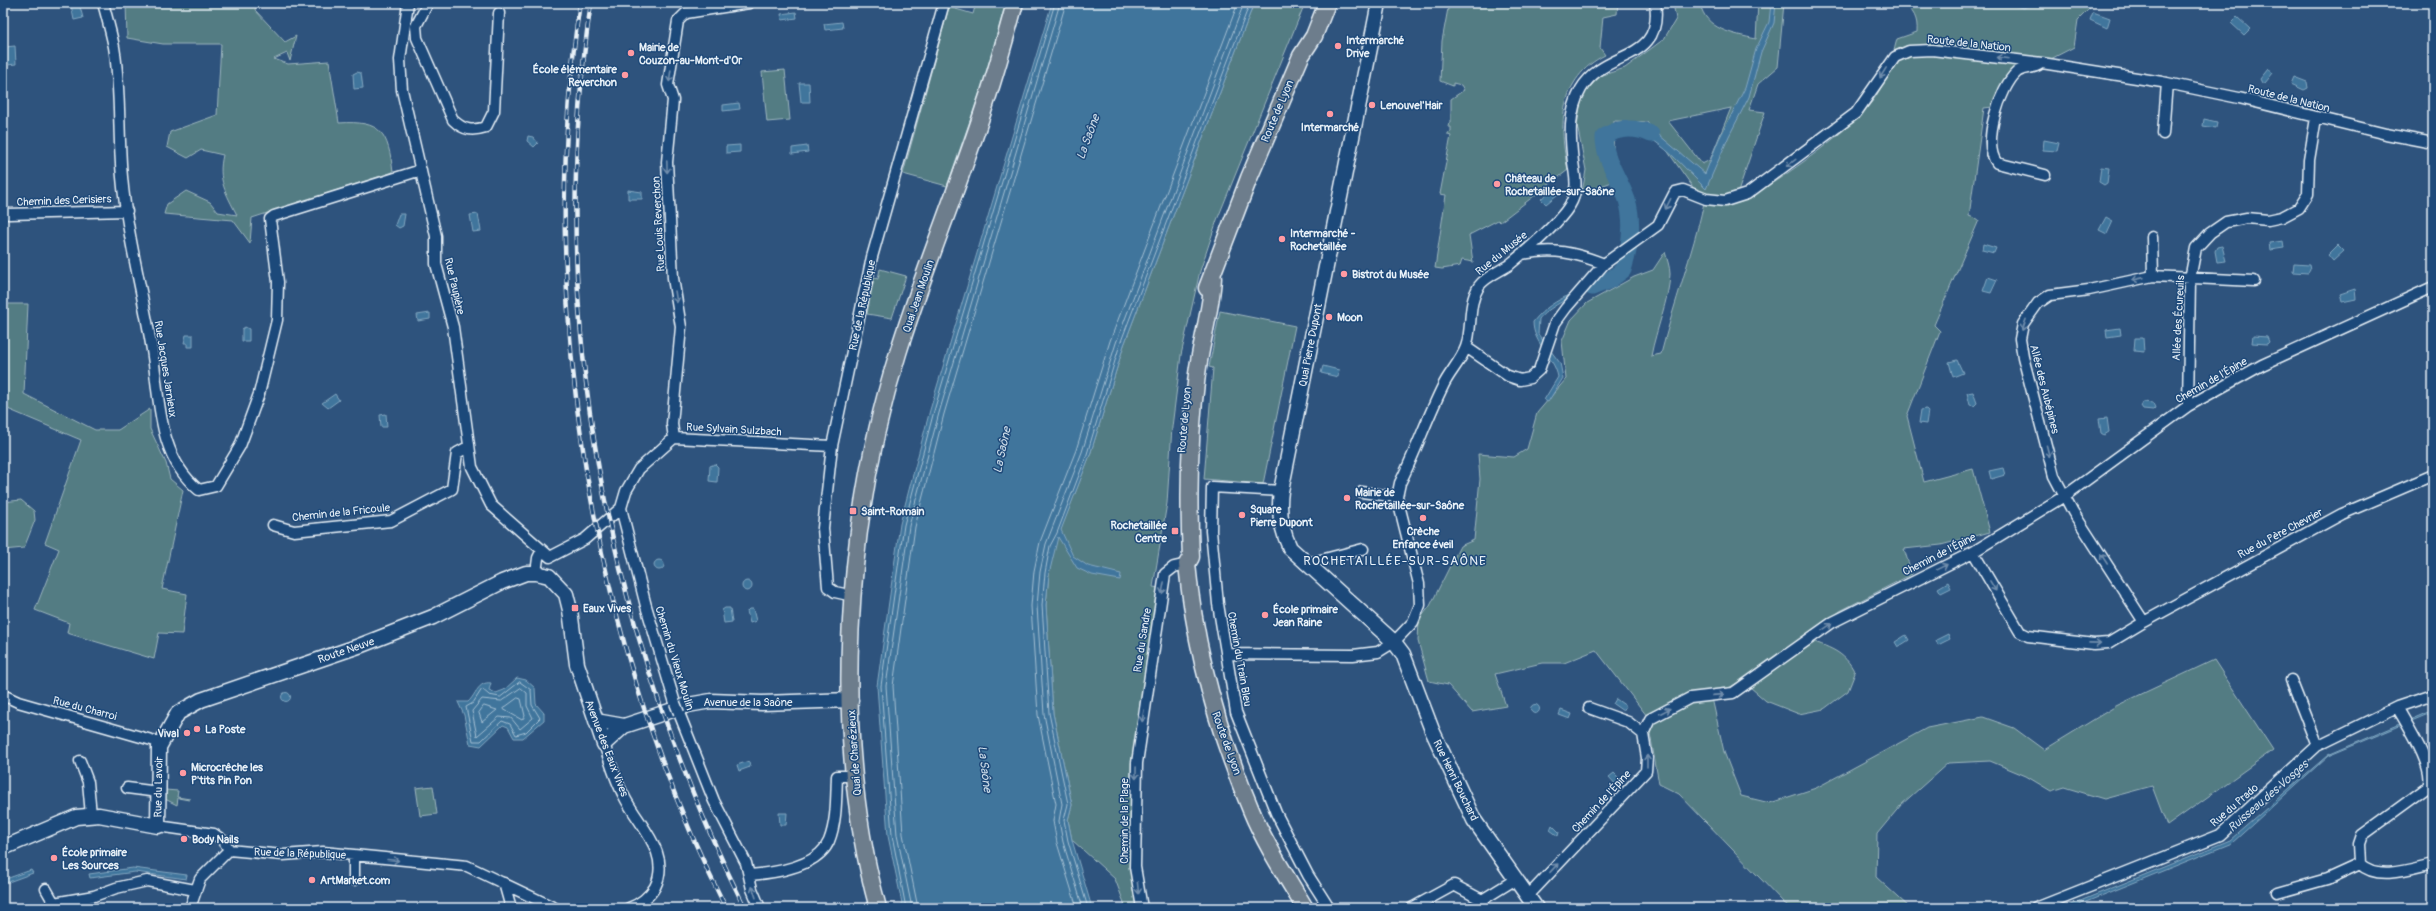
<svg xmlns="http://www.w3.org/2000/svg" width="2436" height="911" font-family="Pangolin,sans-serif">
<rect width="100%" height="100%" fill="#2e537d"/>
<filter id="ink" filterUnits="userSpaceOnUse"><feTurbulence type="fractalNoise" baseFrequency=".025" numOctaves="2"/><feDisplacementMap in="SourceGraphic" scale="8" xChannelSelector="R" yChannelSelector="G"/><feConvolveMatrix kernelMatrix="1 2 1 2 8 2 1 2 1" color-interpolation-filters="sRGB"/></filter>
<g filter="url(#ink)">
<path fill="#527b83" stroke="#9db6be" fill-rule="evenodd" d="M126 3H257L255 10 285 42 296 36 290 61 287 53 274 59 288 64 329 61 339 123C382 120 388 133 393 172L252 218 250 243 233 220 164 214 167 204 186 191 210 202 218 212 237 215C226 193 217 180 223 155L201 150 188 158 167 147 170 132 217 115 221 44H163L127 38Z
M976 3H1006L985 78 947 186 903 174 949 7 973 14Z
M1254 3H1305L1217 220 1200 271 1181 355 1172 427 1167 503 1153 587 1159 588 1135 751 1140 908H1126L1115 879 1072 840 1068 820 1072 805 1053 713 1046 605 1049 574 1054 547 1090 455 1124 345Z
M1449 3H1618L1617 14 1603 17 1600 48 1605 55C1559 78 1558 126 1568 170L1500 222 1498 220 1469 235 1473 262 1462 260 1460 266 1442 269 1435 268 1446 195 1440 194 1451 136 1448 135V133L1451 132V127H1448L1449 123H1451V99L1464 90 1461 85 1453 83V86L1440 81 1442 41Z
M1673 3H1700C1705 30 1734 34 1756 39L1758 3H1784L1778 67 1758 84 1749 110 1765 112 1734 204C1769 190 1847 133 1871 103 1886 84 1891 62 1897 39L1917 32C1918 19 1914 10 1902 3H2095L2078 20 2074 47 2012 79 2001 106 1984 108 1969 216 1979 220 1934 325 1940 331 1907 416 1924 482 1973 469 1990 532 1941 545 1904 549 1912 574 1840 611 1806 639C1828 647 1845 651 1855 673L1848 691 1824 709 1799 714 1766 701 1742 680 1712 698 1724 752 1741 796 1770 803 1816 788 1927 728 1983 717 2014 728 2044 750 2116 706 2214 660 2273 750 2167 826 2152 786 2104 799 2064 787 2051 791 2026 776 1990 761 1948 763 1901 805 1877 834 1876 877 1910 908H1792L1784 903 1679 794 1659 784 1647 716 1596 650 1564 663H1542L1495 674 1506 706 1472 712 1448 685 1429 681 1418 641 1419 620 1430 606 1460 546 1474 540 1480 479 1478 454 1514 457 1527 449 1537 413 1566 379 1562 341 1571 320 1587 303 1634 277 1653 270 1665 252C1667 259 1670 267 1670 274 1669 300 1656 329 1651 356L1661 354C1674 303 1692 255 1704 203L1647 122 1614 121 1612 182 1582 193 1586 170 1577 125 1582 96 1600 76 1625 68 1664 39 1676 19ZM1731 108 1710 160 1702 164 1668 121Z
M785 70 790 120 767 122 762 72Z
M880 269 906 276 892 318 867 314 874 278 878 279Z
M3 304H28L24 394 95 430H118L150 409V429L166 463 170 479 183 490 162 589 187 594 182 634 159 633 154 659 67 633 69 623 35 610 59 549 45 543 81 440 3 407Z
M1220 311 1295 326 1263 484 1204 479 1213 368 1209 367Z
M21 500 34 511 35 520 24 548 3 550V502Z
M433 786 437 814 420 816 416 788Z
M165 790 178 791 177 797 190 799 189 800 178 798 177 805 165 799Z"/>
<path fill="#3f759c" stroke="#83a7c1" d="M79 3 83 18 74 20 71 5Z
M1052 3H1254L1124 345 1090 455 1061 530 1073 556 1088 566 1121 574 1120 580 1092 575 1077 568 1058 537 1049 574 1046 605 1053 713 1072 805 1068 820 1072 840 1092 908H903L888 836 877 686 900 524 930 410Z
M1771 3H1776L1774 23 1761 52 1749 97 1729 136 1706 189C1686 170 1657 134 1630 131V123L1643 124 1652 129 1705 174 1719 139 1745 88 1756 49 1769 22Z
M2006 3H2036L2023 8Z
M796 12 797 18 782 20 781 14Z
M2093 12 2110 18 2107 28 2090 20Z
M2237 17 2250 29 2244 35 2231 23Z
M842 22 843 28 825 30 824 24Z
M15 46 16 64 7 65 5 47Z
M2268 69 2273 73 2265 83H2262L2260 79Z
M357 72 361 73 363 88 354 89 353 74Z
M2294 77 2307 82 2308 88 2304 90 2291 84Z
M799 83H809L810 102H801Z
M739 103 740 109 723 111V105Z
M2204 119 2217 122 2216 128 2203 126Z
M1623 124 1622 132C1593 142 1615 161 1619 178 1620 181 1619 185 1619 188 1612 175 1592 142 1604 129Z
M528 136 533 137 538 143 534 147 527 141Z
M2044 140 2059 143 2057 151 2043 150Z
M740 145V152L726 153V146Z
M807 146 808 152 792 154V148Z
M2101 167 2109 168 2107 183 2104 185 2099 182Z
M1553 188 1558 194 1546 204 1541 199Z
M628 190 642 192V199H628Z
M1625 191 1631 206 1633 237 1626 242C1628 224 1624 208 1625 191Z
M399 214H405L403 226 399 228 395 225Z
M478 214 481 231 473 232 470 215Z
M2106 217 2113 221 2107 234 2099 230Z
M2283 241 2284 248 2270 250 2269 243Z
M1983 244 1996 248 1994 253 1982 250Z
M2338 245 2344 251 2333 261 2328 255Z
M2222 246 2226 261 2217 262 2215 251 2217 247Z
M1632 253 1628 267 1620 277C1620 265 1622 259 1632 253Z
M2294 264 2309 265 2310 270 2308 273 2293 272Z
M1613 276 1612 281C1604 287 1594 287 1585 291 1574 294 1545 310 1539 319L1538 334 1560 363 1563 378 1548 402 1544 400 1558 377C1554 356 1533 344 1533 322 1555 294 1584 292 1613 276Z
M1988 277 1997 280 1991 293 1983 291Z
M2355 289 2356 299 2342 302 2340 294Z
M430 313V319L418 321 417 315Z
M245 327 249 329V341H242V329Z
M2120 328 2121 335 2107 337 2106 330Z
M186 335H193V347H187V343H184Z
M2253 336 2267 337 2269 342 2267 344 2252 343Z
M2135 338H2143L2144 352 2134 351Z
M1957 360 1963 373 1953 377 1949 362Z
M1323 366 1339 370 1338 377 1321 373Z
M1973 392 1977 403 1974 406 1970 405 1967 393Z
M335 394 339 400 328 408 322 403Z
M2143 402 2153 403 2155 408 2153 410 2143 409 2141 406Z
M1926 409 1928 411 1926 424 1919 423 1921 410Z
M386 414 387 427H381L380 415Z
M2107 418 2109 432 2104 435 2101 433 2099 419Z
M715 464 718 467 717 482 709 481 710 466Z
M2003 468 2005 475 1991 479 1989 471Z
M654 565a5 5 0 1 1 10 0a5 5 0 1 1-10 0Z
M742 586a5 5 0 1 1 10 0a5 5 0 1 1-10 0Z
M1948 582 1951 588 1941 593 1938 588Z
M725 608H730L732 622 724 623 722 610Z
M749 609H753L756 621 750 623 747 611Z
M1948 634 1950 639 1938 645 1936 640Z
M1906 635 1909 640 1898 647 1895 642Z
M517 678 526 680 535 688 536 704 544 713V720L523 738H514L508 727 503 725 481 746 470 744 464 715 458 702H468C476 695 478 681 491 683L489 690 496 693 504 690Z
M281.5 697a4.5 4.5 0 1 1 9 0a4.5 4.5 0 1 1-9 0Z
M1616 699 1626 706 1623 711 1613 704Z
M1530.5 709a4.5 4.5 0 1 1 9 0a4.5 4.5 0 1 1-9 0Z
M1561 710 1572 714 1570 719 1559 715Z
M2433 710V712L2328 756 2232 843 2071 908H2063L2230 840 2328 755Z
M749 761 750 767 739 771 737 765Z
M1614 773 1623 782 1618 787 1609 777Z
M779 813H787L786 825H780Z
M1552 825 1559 832 1558 836 1550 830Z
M133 868 187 875 186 879 135 872 90 878 89 874Z
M31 870 33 873 3 884V880Z"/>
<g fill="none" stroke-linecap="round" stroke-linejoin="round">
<path stroke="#a4bfd3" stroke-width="1" d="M520 682 531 690 532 705 540 718 526 732 516 735 510 724 502 721 481 741H473L466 707 473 703 482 689 489 695 500 697Z
M521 688 527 693V706L533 718 520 729 511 718 499 717 477 736 472 711 482 699 501 701Z
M518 698 521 699 525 716 522 720 503 709Z
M484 706 497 710 482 722 479 713Z
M906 908 892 835 881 686 904 525 934 411 1055 3
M912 908 897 835 886 686 909 526 939 413 1060 3
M918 908 903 834 893 686 915 527 944 414 1066 3
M1077 908 1057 843 1053 821 1056 804 1038 715 1031 606 1034 571 1040 542 1076 450 1110 341 1238 3
M1083 908 1063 842 1059 821 1062 804 1044 714 1037 606 1040 572 1046 544 1082 452 1116 343 1244 3
M1088 908 1068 841 1064 820 1068 804 1049 713 1042 605 1045 573 1050 546 1057 533 1087 454 1120 344 1250 3"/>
<path stroke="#3f759c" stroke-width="17" d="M1592 287 1610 280 1623 270C1630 248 1634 223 1627 200 1620 179 1604 160 1604 137 1619 127 1635 127 1651 134"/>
<g stroke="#e8f1f8" stroke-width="13">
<path id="street" d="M103 3C107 18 111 32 114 47 121 88 118 135 122 177 127 236 143 293 152 350 160 399 157 456 199 490L216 486 240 446 259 394 277 320 278 282 270 219 274 216 421 170
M408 3 400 60 402 90 436 236V264L453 327 472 467 491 505 550 557
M428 3 416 26 417 38 453 120C464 131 473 131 486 127L494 111 499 13
M686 13 749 3
M2040 64C2034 69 2023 67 2017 72 2000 87 1981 144 1997 163L2045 175
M2163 134 2167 83
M3 212 9 214 127 211
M2152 237 2153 276
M1521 254C1554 248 1574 252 1604 264
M1466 347 1508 376 1520 380 1530 378 1539 370 1555 323 1566 308 1604 264 1658 225 1675 192 1683 190 1706 199 1725 201 1747 194 1856 113 1895 57 1909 51 1932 50 2042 63 2162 82 2239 98 2386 134 2433 143
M2188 406 2190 279 2196 248 2210 233 2226 222 2247 218 2268 220 2282 217 2299 208 2308 194 2309 160 2316 118
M674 438 672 424 681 327 673 278 667 162 673 100 668 85 678 21 686 13
M1281 491 1212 487 1211 531 1218 604 1236 712 1276 813 1308 875 1329 908
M1362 492 1397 497
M621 508 646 606 675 703
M273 525 294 531 391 521 452 489 457 453 468 447
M1973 552 2020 632 2028 636 2094 644 2109 643 2144 622 2073 512 2054 476 2023 357 2020 339 2023 324 2038 303 2050 295 2089 290 2153 276 2254 281
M550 557 585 539 621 508 626 491 639 469 674 438 832 446
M1305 564 1363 549
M536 573 538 558 542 550
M853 596 835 592 828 587 823 528 832 446 872 257 944 3
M2144 622 2342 514 2433 475
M1227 654 1353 655 1378 652 1394 642 1413 622 1420 605 1419 584 1397 497 1400 483C1416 451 1427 418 1443 386 1449 373 1461 361 1466 347 1473 327 1467 305 1479 286 1485 277 1500 271 1509 265 1525 252 1564 219 1572 201 1578 188 1575 176 1573 162 1570 137 1568 112 1581 89 1605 48 1664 64 1655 3
M2291 680 2317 746
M3 695 18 702 162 743
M2397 707C2407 725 2436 769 2428 787L2362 835 2359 844 2360 864C2378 881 2411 869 2433 864
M1589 708 1628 722 1643 734
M679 713 714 801 746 863 752 889 760 908
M604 744C610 761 615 780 624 796 638 825 672 853 655 887 650 896 639 905 629 908
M80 761 88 782 91 815
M127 788 158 792
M158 826 214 834 224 841 229 850
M229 850 283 855 323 852 467 866 555 908
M750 875C774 873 818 867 829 841 837 821 836 797 837 776H854
M354 880V855
M504 883 511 908
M46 889 54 903 94 896 116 888 147 881 195 890
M2277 893 2327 879 2360 864
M1528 896 1646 771 1647 758 1643 734 1650 719 1690 698 1733 693 1833 622 1973 552 2066 495 2188 406 2262 365 2433 287
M190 908 200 879 229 850
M1142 908 1135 867 1137 763 1165 574 1174 567 1187 564
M1412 908 1454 885 1482 900 1516 879
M2036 908 2220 835 2317 746 2397 707 2433 695"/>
</g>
<g stroke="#e8f1f8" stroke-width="17">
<path id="secondary" d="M1379 3 1281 491C1278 512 1281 529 1290 548L1394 642 1403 654 1432 730 1474 820 1536 908
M596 721 624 726 688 705 711 701 762 703 851 700
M3 848 76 817 99 815 158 826 159 747 178 713 201 700 359 646 433 617 502 582 526 573H536L549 576 566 594 570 610 577 664 604 744 624 726"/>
</g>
<g stroke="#e8f1f8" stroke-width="19">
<path id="primary" d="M1213 278C1211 311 1201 342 1197 374 1189 435 1188 496 1191 557L1187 564C1195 649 1218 732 1251 810 1265 844 1286 876 1305 908
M1207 288 1249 178 1301 56 1314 36 1327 3
M878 908C831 738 845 521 898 353 924 269 959 186 986 102 997 69 1006 36 1015 3"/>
</g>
<use href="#street" stroke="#1f4a7a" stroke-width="10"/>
<use href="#secondary" stroke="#1f4a7a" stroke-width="14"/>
<use href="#primary" stroke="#6d7d8c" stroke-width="16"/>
<g stroke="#e8f1f8" stroke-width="4.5">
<path id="rail" d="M580 3C535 298 591 642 726 908
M591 3C544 312 607 630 745 908"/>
</g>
<use href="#rail" stroke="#1f4a7a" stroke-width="3" stroke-dasharray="9" stroke-linecap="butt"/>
<g stroke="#e8f1f8" stroke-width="13" stroke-linecap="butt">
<path id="street-bridge" d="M675 703 679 713"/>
</g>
<use href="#street-bridge" stroke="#1f4a7a" stroke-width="10"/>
</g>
<defs><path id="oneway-shaft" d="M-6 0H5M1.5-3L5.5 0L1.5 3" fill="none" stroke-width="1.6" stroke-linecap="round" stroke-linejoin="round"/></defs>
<g stroke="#6f8dac">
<use href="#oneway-shaft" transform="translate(2003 58) rotate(-173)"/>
<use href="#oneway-shaft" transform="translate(1883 73) rotate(122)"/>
<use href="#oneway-shaft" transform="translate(670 76) rotate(98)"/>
<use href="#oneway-shaft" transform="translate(1791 163) rotate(143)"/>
<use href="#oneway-shaft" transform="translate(667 167) rotate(88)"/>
<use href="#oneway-shaft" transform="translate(1668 204) rotate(117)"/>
<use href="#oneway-shaft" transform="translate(2138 279) rotate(167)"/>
<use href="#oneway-shaft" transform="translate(676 297) rotate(81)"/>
<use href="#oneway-shaft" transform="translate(2024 325) rotate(110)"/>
<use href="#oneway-shaft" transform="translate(2048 451) rotate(75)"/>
<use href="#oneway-shaft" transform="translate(2104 559) rotate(-123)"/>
<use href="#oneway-shaft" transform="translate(1942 567) rotate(-26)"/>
<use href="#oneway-shaft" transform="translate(1993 586) rotate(59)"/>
<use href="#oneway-shaft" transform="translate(1163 588) rotate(101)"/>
<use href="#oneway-shaft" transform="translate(1827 627) rotate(-35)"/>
<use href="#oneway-shaft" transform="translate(2095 643) rotate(1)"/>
<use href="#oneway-shaft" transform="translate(1718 695) rotate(-4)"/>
<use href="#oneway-shaft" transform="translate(1665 711) rotate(-28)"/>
<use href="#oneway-shaft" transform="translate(1143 716) rotate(99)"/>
<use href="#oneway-shaft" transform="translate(1647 761) rotate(-90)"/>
<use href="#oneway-shaft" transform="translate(1136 773) rotate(91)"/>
<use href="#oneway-shaft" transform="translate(393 860) rotate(5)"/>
<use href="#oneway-shaft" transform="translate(1554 868) rotate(-47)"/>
<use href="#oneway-shaft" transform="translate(1138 888) rotate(84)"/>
<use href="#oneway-shaft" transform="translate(754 892) rotate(-109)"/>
</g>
</g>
<g fill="#ff9aa2" stroke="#1f4a7a" stroke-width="1.5">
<circle cx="1338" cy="46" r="4"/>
<circle cx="631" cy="53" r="4"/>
<circle cx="625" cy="75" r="4"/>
<circle cx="1372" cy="105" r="4"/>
<circle cx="1330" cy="114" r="4"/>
<circle cx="1497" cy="184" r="4"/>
<circle cx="1282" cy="239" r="4"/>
<circle cx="1344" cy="274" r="4"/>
<circle cx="1329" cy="317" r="4"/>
<circle cx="1347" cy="498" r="4"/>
<rect x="849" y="507" width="8" height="8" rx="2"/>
<circle cx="1242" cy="515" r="4"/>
<circle cx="1423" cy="518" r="4"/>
<rect x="1171" y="527" width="8" height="8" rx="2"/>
<rect x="571" y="604" width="8" height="8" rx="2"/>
<circle cx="1265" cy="615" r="4"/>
<circle cx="197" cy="729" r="4"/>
<circle cx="187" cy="733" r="4"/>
<circle cx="183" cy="773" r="4"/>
<circle cx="184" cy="839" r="4"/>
<circle cx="54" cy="858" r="4"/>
<circle cx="312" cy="880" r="4"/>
</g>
<g text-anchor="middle" stroke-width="3" stroke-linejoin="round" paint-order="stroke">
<g font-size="11" font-weight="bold" fill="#e8f1f8" stroke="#1f4a7a" text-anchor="start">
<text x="1346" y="44">Intermarché<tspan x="1346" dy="13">Drive</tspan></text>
<text x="639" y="51">Mairie de<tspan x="639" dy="13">Couzon-au-Mont-d'Or</tspan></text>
<text x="617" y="73" text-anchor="end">École élémentaire<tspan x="617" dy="13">Reverchon</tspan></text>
<text x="1380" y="109">Lenouvel'Hair</text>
<text x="1330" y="131" text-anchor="middle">Intermarché</text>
<text x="1505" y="182">Château de<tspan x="1505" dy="13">Rochetaillée-sur-Saône</tspan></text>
<text x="1290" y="237">Intermarché -<tspan x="1290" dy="13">Rochetaillée</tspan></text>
<text x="1352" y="278">Bistrot du Musée</text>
<text x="1337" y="321">Moon</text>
<text x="1355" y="496">Mairie de<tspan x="1355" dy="13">Rochetaillée-sur-Saône</tspan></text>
<text x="1250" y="513">Square<tspan x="1250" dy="13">Pierre Dupont</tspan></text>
<text x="861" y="515">Saint-Romain</text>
<text x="1167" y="529" text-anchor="end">Rochetaillée<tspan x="1167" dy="13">Centre</tspan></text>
<text x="1423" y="535" text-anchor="middle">Crèche<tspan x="1423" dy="13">Enfance éveil</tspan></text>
<text x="583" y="612">Eaux Vives</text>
<text x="1273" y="613">École primaire<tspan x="1273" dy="13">Jean Raine</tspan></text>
<text x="205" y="733">La Poste</text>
<text x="179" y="737" text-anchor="end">Vival</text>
<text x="191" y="771">Microcrêche les<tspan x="191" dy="13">P'tits Pin Pon</tspan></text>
<text x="192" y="843">Body Nails</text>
<text x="62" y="856">École primaire<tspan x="62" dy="13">Les Sources</tspan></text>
<text x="320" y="884">ArtMarket.com</text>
</g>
<g font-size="11" fill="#e8f1f8" stroke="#1f4a7a">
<text transform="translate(1969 43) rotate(6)" y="4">Route de la Nation</text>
<text transform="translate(2289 98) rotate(14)" y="4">Route de la Nation</text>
<text transform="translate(1277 111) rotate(-67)" y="4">Route de Lyon</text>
<text transform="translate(64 200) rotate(-2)" y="4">Chemin des Cerisiers</text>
<text transform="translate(658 224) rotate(-93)" y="4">Rue Louis Reverchon</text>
<text transform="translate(1501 253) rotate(-39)" y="4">Rue du Musée</text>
<text transform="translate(455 286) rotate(77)" y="4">Rue Paupière</text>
<text transform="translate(918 296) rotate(-71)" y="4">Quai Jean Moulin</text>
<text transform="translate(862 305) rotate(-78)" y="4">Rue de la République</text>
<text transform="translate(2178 318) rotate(-87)" y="4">Allée des Écureuils</text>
<text transform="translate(1310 345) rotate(-79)" y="4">Quai Pierre Dupont</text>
<text transform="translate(166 369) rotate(81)" y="4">Rue Jacques Jarnieux</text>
<text transform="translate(2211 380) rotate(-30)" y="4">Chemin de l'Épine</text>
<text transform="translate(2045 389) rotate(76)" y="4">Allée des Aubépines</text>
<text transform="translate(1184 420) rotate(-85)" y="4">Route de Lyon</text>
<text transform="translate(734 429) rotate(3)" y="4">Rue Sylvain Sulzbach</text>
<text transform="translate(341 512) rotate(-6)" y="4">Chemin de la Fricoule</text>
<text transform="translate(2280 533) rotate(-28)" y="4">Rue du Père Chevrier</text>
<text transform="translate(1939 554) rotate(-27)" y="4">Chemin de l'Épine</text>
<text transform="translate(1142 640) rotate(-81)" y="4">Rue du Sandre</text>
<text transform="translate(346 650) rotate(-19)" y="4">Route Neuve</text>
<text transform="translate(675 658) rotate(73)" y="4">Chemin du Vieux Moulin</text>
<text transform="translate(1240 659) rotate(80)" y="4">Chemin du Train Bleu</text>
<text x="748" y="706">Avenue de la Saône</text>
<text transform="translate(85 708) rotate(15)" y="4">Rue du Charroi</text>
<text transform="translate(1227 743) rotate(70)" y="4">Route de Lyon</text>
<text transform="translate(607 748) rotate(69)" y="4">Avenue des Eaux Vives</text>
<text transform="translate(854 753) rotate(-94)" y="4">Quai de Charézieux</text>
<text transform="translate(1456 780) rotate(64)" y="4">Rue Henri Bouchard</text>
<text transform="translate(158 787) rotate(-89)" y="4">Rue du Lavoir</text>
<text transform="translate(1601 801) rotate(-47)" y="4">Chemin de l'Épine</text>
<text transform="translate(2234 805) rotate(-41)" y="4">Rue du Prado</text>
<text transform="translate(1124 821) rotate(-90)" y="4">Chemin de la Plage</text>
<text transform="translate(300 853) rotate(2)" y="4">Rue de la République</text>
</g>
<g font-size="12" font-style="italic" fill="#cfdeea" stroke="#1f4a7a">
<text transform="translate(1088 137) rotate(-70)" y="4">La Saône</text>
<text transform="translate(1002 450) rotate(-78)" y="4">La Saône</text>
<text transform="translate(985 769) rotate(83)" y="4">La Saône</text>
<text transform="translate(2268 796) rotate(-41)" y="4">Ruisseau des Vosges</text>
</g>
<g font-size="13" letter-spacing="1" fill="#e8f1f8" stroke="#1f4a7a">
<text x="1395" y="565">ROCHETAILLÉE-SUR-SAÔNE</text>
</g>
</g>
<rect width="2436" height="911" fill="none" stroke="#1f4a7a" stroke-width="16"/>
<rect x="8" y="8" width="2420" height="895" fill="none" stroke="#e8f1f8" stroke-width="1.5" filter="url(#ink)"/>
</svg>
